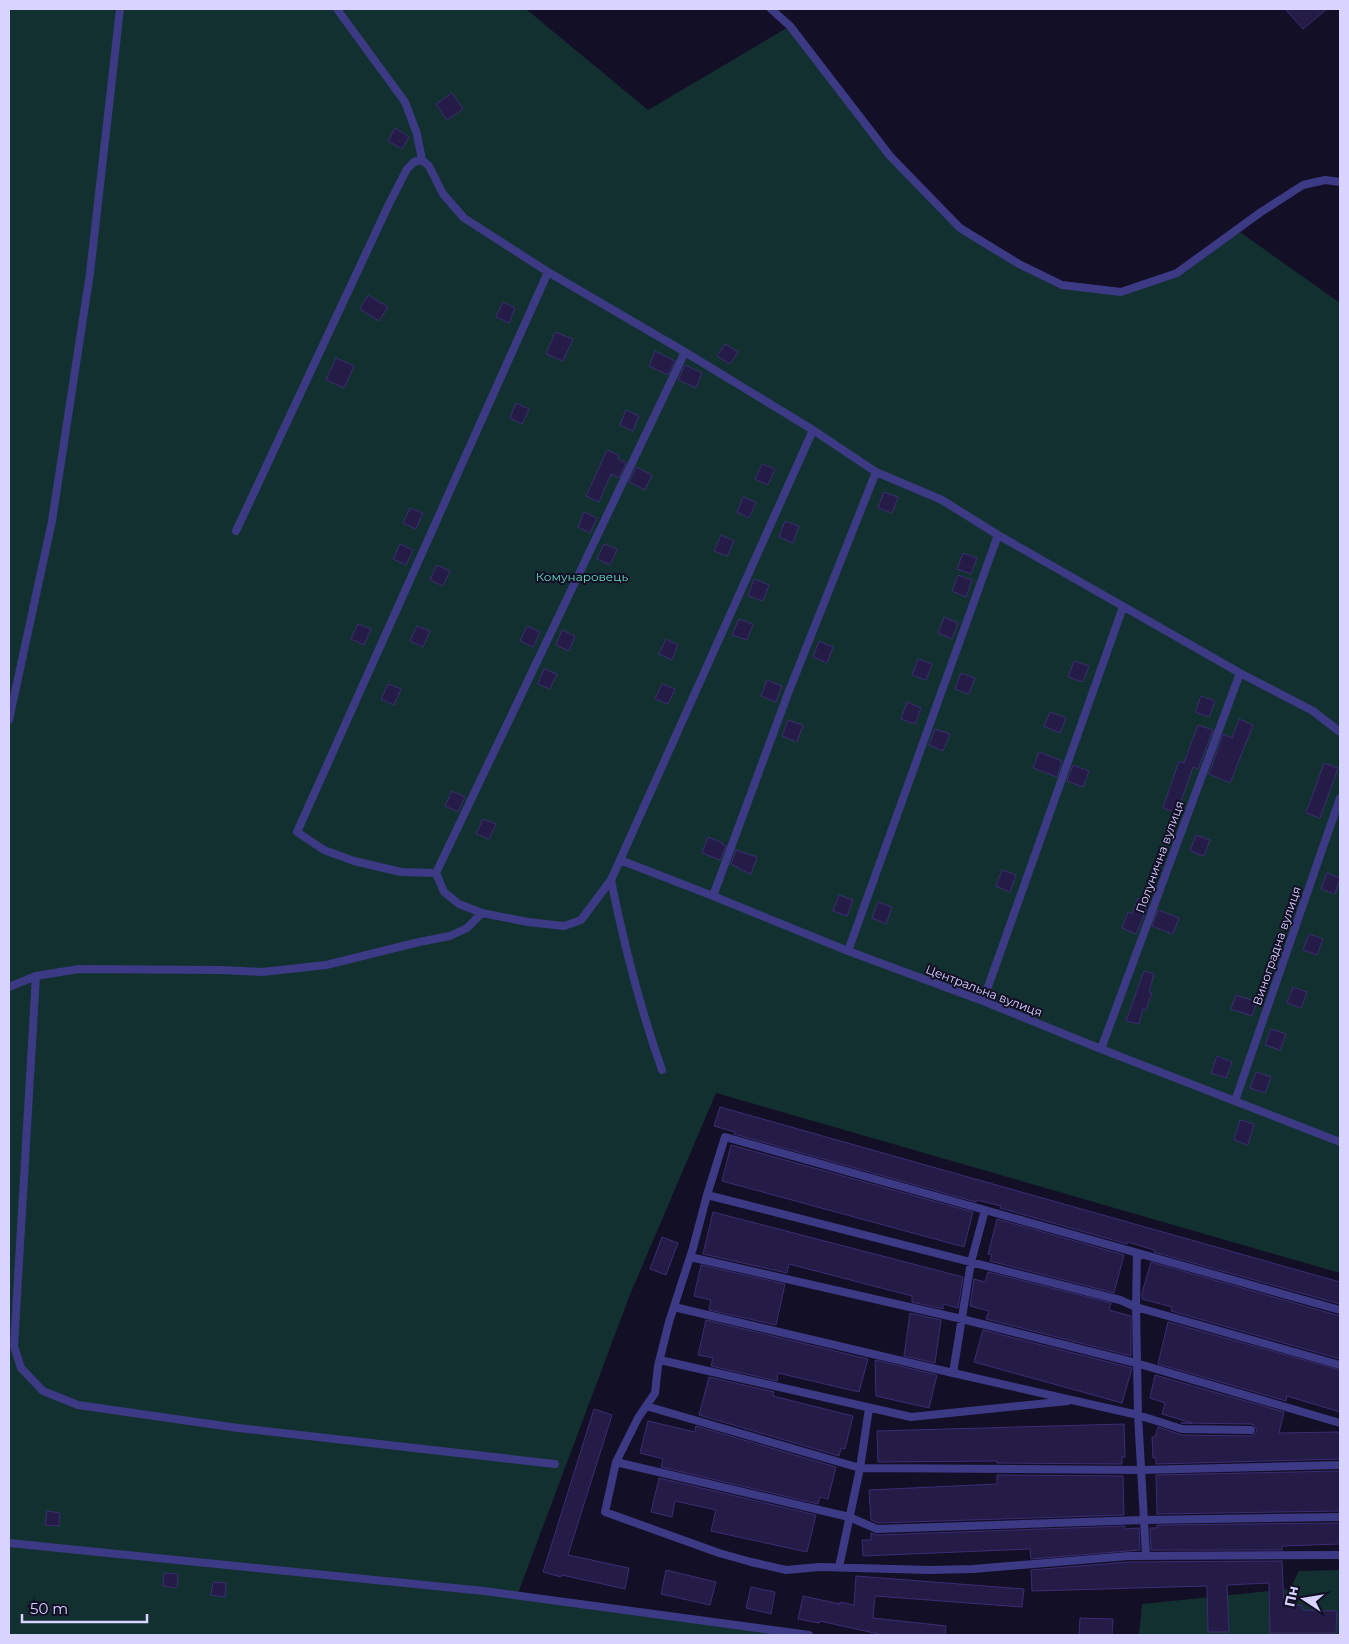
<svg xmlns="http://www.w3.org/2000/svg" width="1349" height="1644" font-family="Montserrat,sans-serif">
<rect width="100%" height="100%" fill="#130f26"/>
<path fill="#12302f" d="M9 9H526L648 110 790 26 890 156 960 228 1062 285 1121 292 1177 273 1237 230 1340 303V1273L716 1093 629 1297 518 1593 810 1635H9Z
M1340 1570V1635H1139L1142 1604 1290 1589 1299 1571Z"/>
<path fill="#241b47" stroke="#3b2d73" d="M1285 9H1327L1303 29Z
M452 93 463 109 447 120 436 104Z
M395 128 409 137 402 149 388 141Z
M368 295 388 307 379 321 360 309Z
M503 302 515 308 509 323 496 317Z
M555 332 573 339 563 361 546 354Z
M725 344 738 352 730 364 717 356Z
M655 351 675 361 668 375 649 366Z
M336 358 354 366 344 388 326 380Z
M685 365 702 373 696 388 678 380Z
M516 403 529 409 522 424 510 418Z
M626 410 639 416 633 431 620 425Z
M607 450 619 455 618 459 626 463 619 478 611 474 599 502 586 496Z
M762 464 775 469 768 485 755 479Z
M636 467 652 475 645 490 629 482Z
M884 492 898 497 892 513 878 508Z
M743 497 756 502 749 518 737 512Z
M410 508 423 513 416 529 403 523Z
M584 512 597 518 590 533 578 527Z
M785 521 799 526 793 543 779 537Z
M721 535 734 541 727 556 714 551Z
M400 544 413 550 406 565 393 559Z
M604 544 617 549 610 565 597 559Z
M963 553 977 558 971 574 957 569Z
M437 565 450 571 443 586 430 580Z
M958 575 972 580 966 597 952 591Z
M754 579 769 585 763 601 748 596Z
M944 617 958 623 952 639 938 633Z
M739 619 753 624 747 640 732 635Z
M358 624 371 629 364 645 351 639Z
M417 626 430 631 423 647 410 641Z
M527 626 540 632 533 647 520 641Z
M562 630 575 636 569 651 556 645Z
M666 639 678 645 672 660 659 654Z
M819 641 833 647 827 663 813 657Z
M918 659 932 664 926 680 912 675Z
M1074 661 1089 666 1083 682 1068 677Z
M544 669 557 674 550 689 538 684Z
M961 673 975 678 969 694 955 689Z
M767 680 782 686 776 702 761 696Z
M388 684 401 689 394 705 381 699Z
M662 684 675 689 668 704 655 699Z
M1201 696 1215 701 1209 717 1195 712Z
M907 702 921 708 915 724 901 719Z
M1050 712 1066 718 1060 733 1044 726Z
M1239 719 1253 725 1230 783 1209 774 1223 734 1232 738Z
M788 720 803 725 797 742 782 736Z
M1198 725 1213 730 1198 769 1193 767 1177 813 1163 808 1179 761 1184 763Z
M935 729 950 734 943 751 929 745Z
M1039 752 1062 761 1057 777 1033 768Z
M1324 763 1338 768 1320 818 1306 813Z
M1073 765 1089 771 1083 787 1067 781Z
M452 791 465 797 458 812 445 806Z
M483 819 496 824 489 839 476 834Z
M1196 835 1210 840 1204 856 1190 851Z
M708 837 723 843 722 844 726 846 720 860 702 853Z
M736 850 757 857 751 874 737 868 738 867 731 864Z
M1002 870 1016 875 1010 892 996 886Z
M1327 873 1340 878 1335 894 1321 889Z
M839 895 853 900 847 916 833 911Z
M1138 898 1149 903 1136 934 1122 928 1128 912 1132 914Z
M878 902 892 907 886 924 872 918Z
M1158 910 1179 918 1173 934 1152 926Z
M1309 934 1323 939 1317 955 1303 950Z
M1144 971 1154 974 1149 992 1152 993 1146 1010 1143 1009 1139 1024 1126 1021Z
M1293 987 1307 992 1301 1008 1287 1003Z
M1236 995 1257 1002 1252 1016 1231 1009Z
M1271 1029 1286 1034 1280 1050 1265 1045Z
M1217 1056 1232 1062 1226 1078 1211 1073Z
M1256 1072 1271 1077 1265 1093 1250 1088Z
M720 1107 1340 1282V1304L1154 1252V1250L1128 1242 1127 1244 1000 1208 1001 1206 977 1200 976 1202 734 1134 735 1132 714 1126Z
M1240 1120 1254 1124 1248 1145 1234 1140Z
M731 1145 973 1212 964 1247 722 1181Z
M713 1212 963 1277 958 1308 943 1304V1309L912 1302V1296L789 1264 787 1273 703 1254Z
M997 1219 1124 1255 1114 1293 990 1261 992 1255 988 1254Z
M662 1237 678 1243 666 1275 650 1269Z
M1151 1262 1340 1316V1359L1171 1311 1172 1307 1142 1299V1293Z
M701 1265 785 1284 776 1325 709 1310 711 1300 694 1296Z
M988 1272 1111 1303 1109 1310 1131 1316V1356L986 1319 989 1311 970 1306 974 1279 985 1282Z
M910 1313 941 1320 935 1363 904 1356Z
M706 1320 868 1359 859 1392 778 1373 777 1381 711 1366 713 1358 698 1355Z
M1168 1322 1340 1370V1412L1287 1396 1286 1401 1158 1364Z
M983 1330 1132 1368 1122 1403 974 1362Z
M875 1360 937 1375 929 1408 876 1396Z
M1155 1375 1284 1412 1279 1433 1340 1432V1459L1156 1464V1458H1153L1152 1437H1155L1158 1427 1182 1435 1251 1436 1256 1433 1257 1430 1254 1425 1251 1424 1183 1423H1181H1192L1162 1414 1165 1403 1150 1398Z
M709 1377 774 1392 773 1396 853 1416 845 1449 841 1448 839 1456 699 1415Z
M594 1409 612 1415 568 1555 629 1568 625 1589 562 1575 561 1577 543 1572Z
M648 1421 695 1432 696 1426 836 1467 828 1499 820 1497 818 1504 661 1467 663 1459 640 1453Z
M1124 1424 1125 1457H1122V1464L997 1463 996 1461 878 1462 877 1431Z
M1340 1471V1511L1157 1514 1156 1475Z
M997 1475 1123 1476 1124 1515 878 1523 871 1520 869 1490 997 1484Z
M659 1478 816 1515 807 1552 711 1531 716 1510 675 1501 672 1517 651 1512Z
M47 1511 60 1513 59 1526 45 1525Z
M1340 1523V1544L1282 1546V1550H1151L1150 1528H1157V1525Z
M1125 1526V1529L1139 1528 1140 1550 1031 1559 1030 1549 863 1556 862 1540H871V1533L877 1535Z
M1282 1561 1284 1606 1302 1605V1610L1337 1611 1336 1633H1270L1269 1583 1227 1585 1229 1632H1208L1207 1586 1032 1591 1031 1570 1128 1562Z
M666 1570 716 1582 710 1605 661 1594Z
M164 1573 178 1574 177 1588 163 1586Z
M856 1576 1024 1589 1022 1607 875 1596 873 1618 946 1626 945 1635H883L820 1621 819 1623 798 1619 803 1596 840 1604V1602L854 1605Z
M213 1582 226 1583 225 1597 211 1595Z
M751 1587 775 1592 771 1614 746 1608Z
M1080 1618 1113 1619 1112 1635H1079Z"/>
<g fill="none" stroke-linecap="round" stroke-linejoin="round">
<path stroke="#3d3a85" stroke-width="8" d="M337 9 405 102 417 134 422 160 429 166 443 194 464 218 548 272 685 352 813 430 876 472 942 500 998 535 1240 673 1313 711 1340 732
M771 9 790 26 890 156 960 228 1019 264 1062 285 1121 292 1177 273 1261 212 1303 185 1325 180 1340 182
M548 272 297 832 324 850 354 861 401 872 436 873 444 892 459 904 482 913 528 922 564 926 581 920 611 880 813 430
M236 531 389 204 407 169 414 162 422 160
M9 720 52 521 90 273 120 9
M620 860 713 896 848 951 983 1001 1101 1049 1340 1142
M436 873 685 352
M611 880C624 945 640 1008 662 1070
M713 896 787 696 876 472
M848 951 998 535
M36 976 14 1346 21 1368 43 1391 78 1405 238 1428 555 1464
M9 987 36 976 79 969 220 970 262 972 326 965 419 942 450 936 467 928 482 913
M983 1001 1123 607
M1101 1049 1240 673
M1235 1101 1340 798
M707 1195 1120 1300 1136 1307 1138 1415 1146 1556
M985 1210 1340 1310
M1137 1253 1136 1307 1340 1365
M690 1257 962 1319 1136 1363 1340 1423
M674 1307 953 1373
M660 1360 911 1417 1068 1401
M646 1406 860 1468 1141 1470 1340 1465
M1251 1430 1182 1429 1138 1415 953 1373 971 1262 985 1210 725 1137 707 1195 693 1248 669 1322 658 1366 655 1393 638 1418 616 1462 605 1512 719 1553 751 1562 786 1570 820 1567 930 1570 973 1569 1128 1556 1340 1555
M616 1462 849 1517 877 1529 1143 1520 1340 1517
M9 1543 484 1591 809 1635
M839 1567 860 1468 869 1408"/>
</g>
<g text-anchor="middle" stroke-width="4" stroke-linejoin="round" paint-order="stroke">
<g font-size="12" fill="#5fe0c0" stroke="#130f26">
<text x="582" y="581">Комунаровець</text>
</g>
<g font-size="12" fill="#d9d4ff" stroke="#130f26">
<text transform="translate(1160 857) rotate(-70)" y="4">Полунична вулиця</text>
<text transform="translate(1277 946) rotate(-71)" y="4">Виноградна вулиця</text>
<text transform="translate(984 991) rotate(21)" y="4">Центральна вулиця</text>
</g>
</g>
<rect width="1349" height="1644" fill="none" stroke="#d9d4ff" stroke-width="20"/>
<g transform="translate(1304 1599) rotate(282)" stroke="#130f26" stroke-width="4" paint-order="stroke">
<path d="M0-4L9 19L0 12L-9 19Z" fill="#d9d4ff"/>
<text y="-8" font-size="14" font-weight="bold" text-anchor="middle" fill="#d9d4ff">Пн</text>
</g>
<path d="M22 1614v8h125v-8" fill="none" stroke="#d9d4ff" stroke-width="2.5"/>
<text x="30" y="1614" font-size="15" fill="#d9d4ff" stroke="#130f26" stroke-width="4" paint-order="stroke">50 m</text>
</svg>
